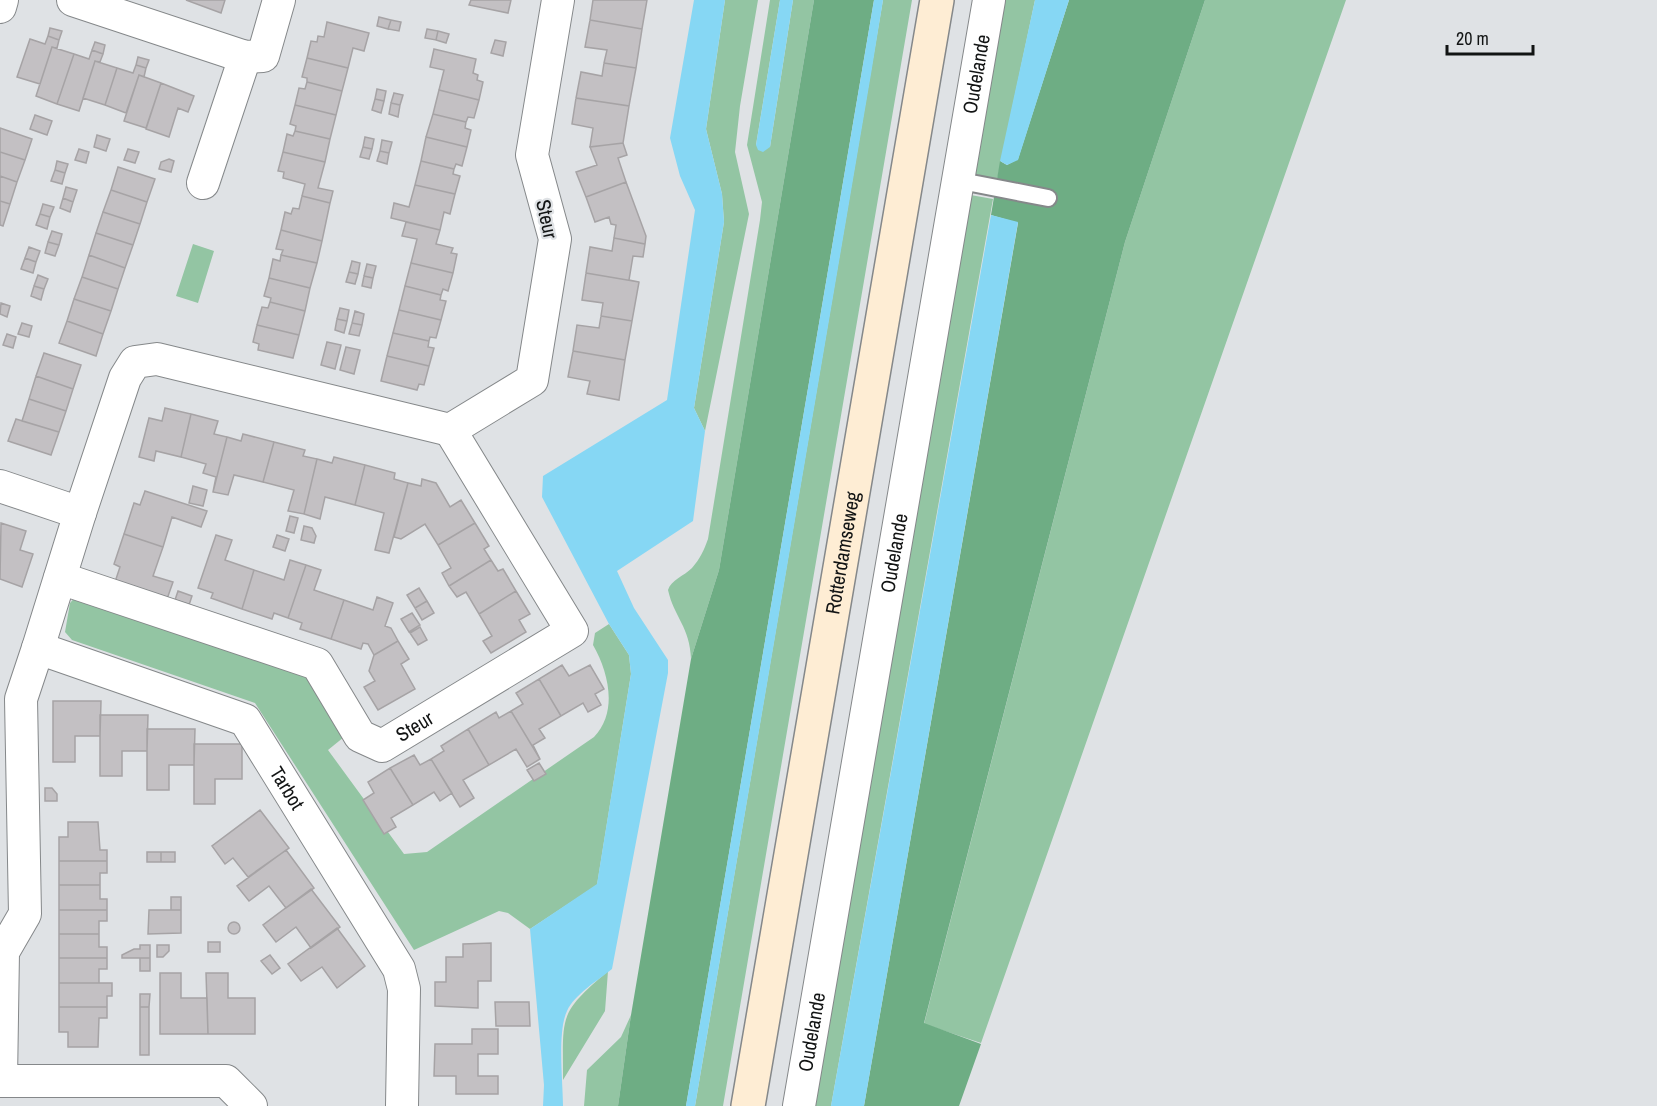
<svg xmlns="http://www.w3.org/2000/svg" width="1657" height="1106" font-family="'Archivo Narrow',sans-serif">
<rect width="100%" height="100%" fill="#dfe2e5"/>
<path fill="#93c5a3" d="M725 0H758L740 106 735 152 749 214 705 431 694 408 724 222 722 194 706 129Z
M770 0H780L756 145 770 147 793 0H814L719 570 691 659C690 627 674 617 668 590 671 580 684 576 692 568 700 559 704 550 708 539L760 220 762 202 747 145Z
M883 0H912L723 1106H695Z
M1001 0H1035L997 180 969 172Z
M1205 0H1346L981 1043 924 1024 1125 242Z
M965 194 993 199 831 1106H811Z
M193 244 214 251 198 303 176 296Z
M78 594 283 664 306 677 344 737 328 750 404 854 427 852 594 737C618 712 609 673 593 645L595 633 609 624 629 655 631 674 597 885 530 929 508 913 499 911 414 950 255 703 72 640 65 632 70 603Z
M608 971 605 1011 563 1080C563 1015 558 1014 608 971Z
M631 1015 618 1106H584L587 1070 621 1037Z"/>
<path fill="#6ead84" d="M814 0H874L686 1106H618L631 1015 691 659 719 570Z
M1069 0H1205L1125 242 924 1023 981 1044 959 1106H864L1018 223 991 215 1000 161 1007 165 1018 159Z"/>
<path fill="#86d7f4" d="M694 0H725L706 129 722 194 724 222 694 408 705 431 693 521 617 571 634 608 668 660V673L612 969C597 981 575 994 567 1011 557 1032 563 1082 563 1106H543L544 1085 530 929 597 884 631 674 629 655 609 624 542 497 543 476 667 400 695 210 680 176 670 138Z
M780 0H793L770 147 763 152 758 150 756 145Z
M874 0H883L871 74 695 1106H686Z
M1035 0H1069L1018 160 1007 165 1000 161Z
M991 215 1018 222 864 1106H831Z"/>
<path fill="#c3c0c3" stroke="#a6a3a5" stroke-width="1.5" d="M186 0H225L221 13Z
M471 0H511L508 13 469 5Z
M593 0H647L642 29 590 20Z
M379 17 391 20 388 29 377 26Z
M391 20 401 22 399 31 388 29Z
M590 20 642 29 636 68 604 63 607 50 585 47Z
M327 22 369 33 364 51 353 48 348 68 307 58 311 41 317 42 318 36 324 37Z
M50 28 62 31 59 40 48 36Z
M427 29 438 31 436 40 425 38Z
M438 31 449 34 446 43 436 40Z
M48 36 59 40 57 48 52 47 40 84 17 77 30 39 45 44Z
M495 40 506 42 503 56 491 53Z
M95 42 105 45 103 54 92 50Z
M52 47 74 54 57 104 36 96Z
M434 49 476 59 473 73 478 75 477 80 483 82 479 100 439 90 444 70 430 67Z
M92 50 103 54 100 62 95 61 79 111 57 104 74 54 89 59Z
M138 57 149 60 146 68 136 65Z
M307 58 348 68 342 91 307 82V78L302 77Z
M95 61 117 68 105 105 83 98Z
M604 63 636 68 629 106 576 98 581 72 602 76Z
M136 65 146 68 144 77 139 75 126 113 105 105 117 68 133 73Z
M139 75 161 83 146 128 124 121Z
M307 82 342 91 336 115 295 105 299 88 305 89Z
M161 83 194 96 188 112 178 108 169 137 146 129Z
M377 89 386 91 384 101 375 99Z
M439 90 479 100 474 118 468 117 466 122 433 114Z
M394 93 403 95 400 105 391 103Z
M576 98 629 106 623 143 590 147 593 128 572 124Z
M375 99 384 101 381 113 372 110Z
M391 103 400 105 398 117 389 114Z
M295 105 336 115 330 139 295 131 296 126 290 124Z
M433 114 466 122 465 128 471 130 467 147 426 137Z
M35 115 52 121 47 135 30 129Z
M0 128 32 139 25 160 0 152Z
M295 131 330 139 325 162 283 152 287 134 293 136Z
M97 135 110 139 106 151 94 147Z
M365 137 374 139 372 149 363 147Z
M426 137 467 147 462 166 456 164 454 169 421 161Z
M382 140 392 142 389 153 380 151Z
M623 143 627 155 618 158 626 182 586 197 576 172 597 165 590 147Z
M363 147 372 149 369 159 360 157Z
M79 149 89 152 86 163 75 160Z
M128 149 139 152 135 163 124 160Z
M380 151 389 153 387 164 377 161Z
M0 152 25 160 17 182 0 176Z
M283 152 325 162 318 188 333 191 330 203 302 196 305 184 283 178 284 172 278 171Z
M169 159 174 161 171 172 159 169 161 162Z
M57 161 68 164 65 173 55 170Z
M421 161 454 169 453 174 460 176 455 194 415 185Z
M118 167 155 179 147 202 111 190Z
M55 170 65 173 62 184 51 181Z
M0 176 17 182 10 204 0 201Z
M626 182 646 236 645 244 614 238 616 225 611 224 609 217 595 222 586 197Z
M415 185 455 194 450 214 444 212 440 230 391 218 394 203 409 207Z
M66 187 77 190 73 202 63 198Z
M111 190 147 202 140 224 103 212Z
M302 196 330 203 322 241 281 230 285 212 291 214 293 208 299 209Z
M63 198 73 202 70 212 60 208Z
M0 201 10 204 3 226 0 225Z
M43 204 54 207 50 217 40 214Z
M103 212 140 224 133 245 96 233Z
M40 214 50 217 47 229 36 225Z
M406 222 440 230 436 244 453 248 451 253 457 254 453 273 411 263 417 239 402 236Z
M281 230 322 241 317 263 281 255 283 250 276 249Z
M52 231 62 234 59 245 48 242Z
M96 233 133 245 125 268 89 255Z
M614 238 645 244 643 257 633 256 629 280 639 282 586 273 590 247 612 251Z
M48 242 59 245 55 256 45 253Z
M29 247 40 251 36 262 25 258Z
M89 255 125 268 118 289 82 277Z
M281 255 317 263 310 288 269 278 273 259 280 261Z
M25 258 36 262 33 273 21 269Z
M352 261 360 263 358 274 349 272Z
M411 263 453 273 448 291 443 289 441 295 405 286Z
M367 264 376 266 373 278 364 276Z
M349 272 358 274 355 284 346 282Z
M586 273 639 282 632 321 601 316 603 303 582 300Z
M38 275 48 279 44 289 34 286Z
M364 276 373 278 371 288 362 286Z
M82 277 118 289 111 311 74 299Z
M269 278 310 288 305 311 270 302 271 298 264 296Z
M34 286 44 289 41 300 31 296Z
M405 286 441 295 440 300 446 301 441 320 399 310Z
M74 299 111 311 103 334 67 321Z
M270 302 305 311 299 335 257 325 262 307 268 308Z
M1 303 10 306 7 317 0 314Z
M340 308 349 310 347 321 337 319Z
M399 310 441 320 436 338 430 337 429 341 393 333Z
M355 311 364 314 362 325 352 323Z
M601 316 632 321 625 360 573 351 577 325 599 328Z
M337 319 347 321 344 333 335 330Z
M67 321 103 334 96 356 59 343Z
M22 323 32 326 29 337 18 334Z
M352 323 362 325 359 336 349 334Z
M257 325 299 335 293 358 258 350 259 344 253 342Z
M393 333 429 341 428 347 434 348 429 366 387 356Z
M7 334 16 337 13 348 3 345Z
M327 342 341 345 335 369 321 365Z
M346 347 360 350 354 374 340 370Z
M573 351 625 360 619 400 587 394 590 381 568 377Z
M44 353 81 365 73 389 36 376Z
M387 356 429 366 424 385 419 384 417 390 381 381Z
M36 376 73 389 66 411 29 399Z
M29 399 66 411 59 432 22 421Z
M165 408 191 414 181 457 156 451 154 461 139 457 149 418 162 421Z
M191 414 218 421 214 434 227 437 213 492 216 477 203 473 206 464 181 457Z
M16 419 59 432 51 455 8 441Z
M243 434 274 442 263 482 234 475 228 495 213 492 227 437 241 441Z
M274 442 305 450 303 456 317 459 304 514 288 511 294 490 263 482Z
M334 457 365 465 355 505 325 497 320 519 304 514 317 459 332 463Z
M365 465 395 473 394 479 408 483 389 553 375 550 384 513 355 505Z
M422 479 436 483 450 507 461 500 475 523 438 545 425 524 401 539 394 537 408 483 421 486Z
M193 486 207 490 203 506 189 503Z
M145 491 207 511 201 527 172 517 163 547 124 534 134 503 140 505Z
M290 516 298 518 294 533 286 531Z
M1 523 26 531 20 550 33 554 22 587 0 579Z
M475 523 489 546 484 549 491 560 449 586 442 573 451 568 438 545Z
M304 526 312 528 316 536 314 543 301 540Z
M124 534 163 547 153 576 173 582 167 599 115 582 120 567 114 564Z
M216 535 232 540 225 560 254 570 242 609 211 598 213 593 198 588Z
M277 535 289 539 285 551 273 547Z
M290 560 306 565 288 618 274 613 272 619 242 609 254 570 284 580Z
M491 560 498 571 503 569 516 591 479 614 466 592 457 597 449 586Z
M306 565 321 570 314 590 344 600 331 639 300 629 302 623 288 618Z
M419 588 427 601 415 608 407 595Z
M178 591 192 596 189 605 175 600Z
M516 591 530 614 519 620 526 632 491 653 483 641 492 636 479 614Z
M377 597 393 603 385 626 391 628 398 641 374 655 368 644 363 643 361 649 331 639 344 600 373 610Z
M427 601 434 613 422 620 415 608Z
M412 613 420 625 409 632 401 619Z
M420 627 427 640 418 645 410 633Z
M398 641 409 659 401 664 415 689 378 710 364 687 375 681 369 671 374 655Z
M562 665 569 676 590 665 604 689 595 694 601 705 588 712 583 703 561 716 539 679Z
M539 679 561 716 539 729 545 738 533 745 540 759 511 711 523 704 516 693Z
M53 701H101L100 736H75V762H53Z
M511 711 540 759 527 767 516 749 489 765 468 729 496 712 499 718Z
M100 715H148L147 751H122V776H100Z
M147 729H195L194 765H169V790H147Z
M468 729 489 765 463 780 474 798 460 807 431 759 444 751 441 746Z
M194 744H242V779H215V804H194Z
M414 755 420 765 431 759 452 793 440 801 434 792 413 805 390 768Z
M539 763 546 774 534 781 527 770Z
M390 768 413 805 391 818 396 827 384 834 363 800 374 793 368 782Z
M45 788H52L57 794V801H45Z
M260 810 289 848 248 877 233 858 225 864 212 846Z
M68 822H98L100 850H107V861H59V837H68Z
M286 850 314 888 286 908 269 886 249 901 237 886Z
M147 852H161V862H147Z
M161 852H175V862H161Z
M59 861H107V873H100V885H59Z
M59 885H100V899H107V910H59Z
M311 889 340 927 311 948 296 927 276 942 263 925Z
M171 897H181V910H171Z
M59 910H107V921H99V934H59Z
M149 910H181V933L148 934Z
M228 928a6 6 0 1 1 12 0a6 6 0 1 1-12 0Z
M337 928 365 966 337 988 322 967 301 981 288 964Z
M59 934H99V947H107V958H59Z
M208 942H220V952H208Z
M491 943V981H478V1008L435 1006V982H446V957H463V944Z
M140 945H150V958H122V955L134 949H140Z
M157 945H169V951L163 957H157Z
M270 955 280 968 272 974 261 961Z
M59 958H107V969H99V983H59Z
M140 958H150V971H140Z
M160 973H181V998H207L208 1034H160Z
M206 973H228V998H255V1034H208Z
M59 983H112V996H107V1007H59Z
M140 994H150L149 1007H140Z
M495 1002H529L530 1026H496Z
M59 1007H107V1018H99L98 1047H68V1032H59Z
M140 1007H149V1055H140Z
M472 1029H498V1054H478V1076H498V1094H456V1076H434L435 1044H472Z"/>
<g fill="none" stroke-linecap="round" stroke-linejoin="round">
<g stroke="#85888a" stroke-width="20">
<path id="lane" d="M956 180 1048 198"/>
</g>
<g stroke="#85888a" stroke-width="34">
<g id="street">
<path d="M73 0 245 57 263 56 279 0"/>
<path d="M0 7 2 0"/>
<path d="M203 183 245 57"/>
<path d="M0 486 80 513"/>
<path id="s1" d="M60 578 317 664 360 736 382 746 572 631 450 430"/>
<path d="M38 648 80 513 125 378 135 362 157 359 450 430 532 380 555 239 532 155 558 0"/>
<path d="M0 1081H226L251 1106"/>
<path id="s2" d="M1 1081 3 952 25 914 21 699 38 648 245 720 399 969 404 989 402 1106"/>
<path id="s3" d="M799 1106 989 0"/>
</g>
</g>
<g stroke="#85888a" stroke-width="36">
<g id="secondary">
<path id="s4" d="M748 1106 937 0"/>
</g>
</g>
<use href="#lane" stroke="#fff" stroke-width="16"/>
<use href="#street" stroke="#fff" stroke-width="32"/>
<use href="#secondary" stroke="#feedd4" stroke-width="33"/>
</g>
<g text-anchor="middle" stroke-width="4.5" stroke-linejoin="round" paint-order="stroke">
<g font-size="20" fill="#121414" stroke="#dfe2e5">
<text dy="7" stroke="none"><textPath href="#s3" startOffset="1047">Oudelande</textPath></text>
<text transform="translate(547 219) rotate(78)" y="7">Steur</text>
<text dy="7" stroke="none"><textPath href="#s4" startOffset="561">Rotterdamseweg</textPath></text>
<text dy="7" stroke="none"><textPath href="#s3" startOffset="561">Oudelande</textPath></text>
<text dy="7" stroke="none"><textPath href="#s1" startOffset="417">Steur</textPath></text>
<text dy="7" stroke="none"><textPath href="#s2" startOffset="741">Tarbot</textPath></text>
<text dy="7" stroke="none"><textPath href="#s3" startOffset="75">Oudelande</textPath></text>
</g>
</g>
<path d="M1447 45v9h86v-9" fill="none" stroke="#121414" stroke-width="3"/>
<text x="1456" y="45" font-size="18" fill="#121414" stroke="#dfe2e5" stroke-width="4.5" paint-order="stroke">20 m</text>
</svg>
